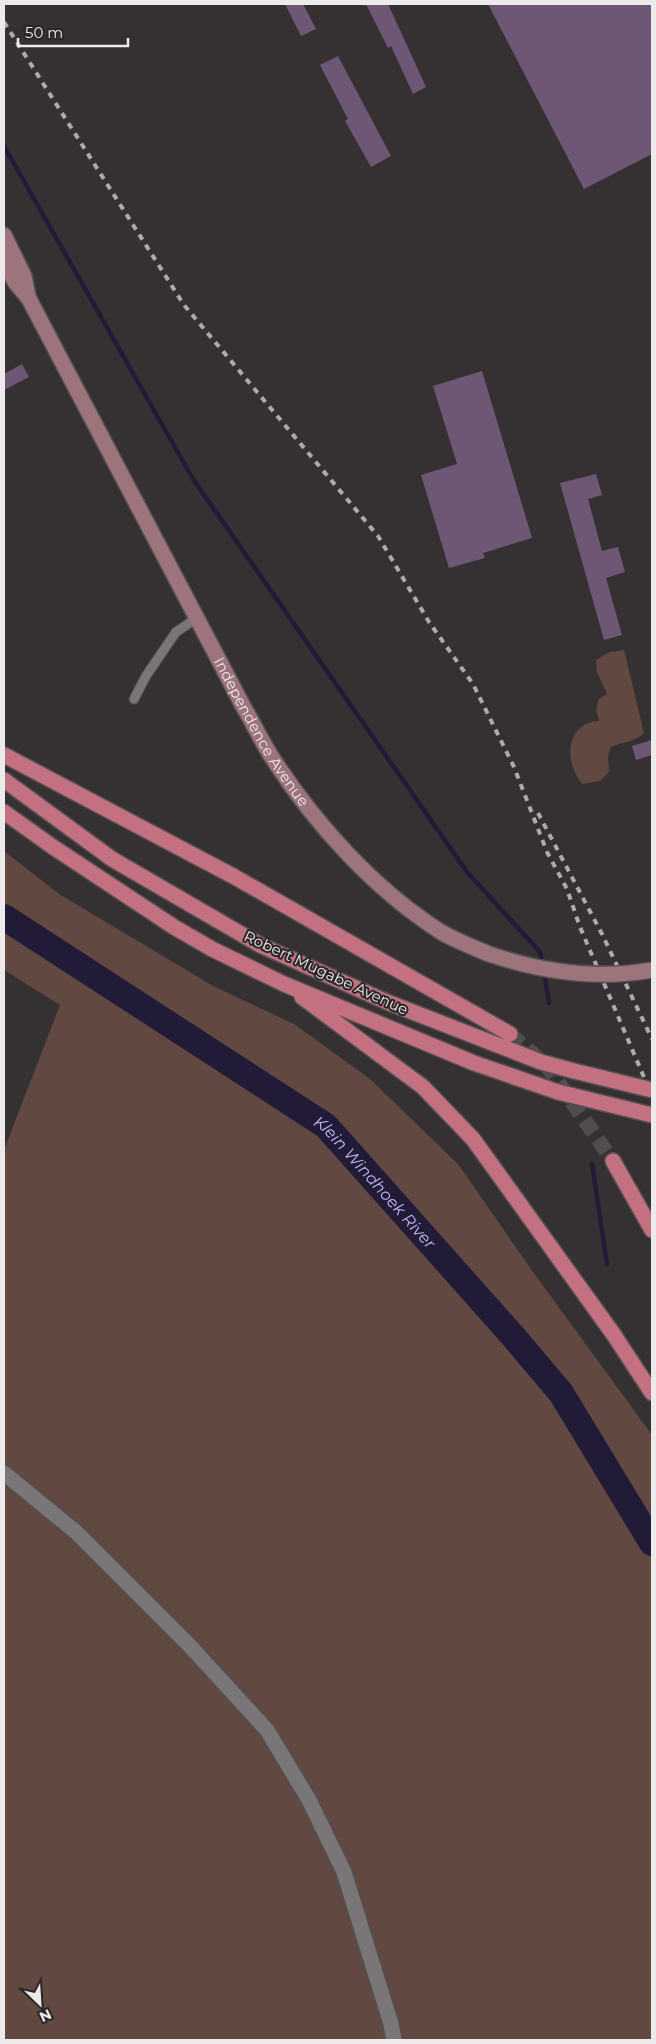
<svg xmlns="http://www.w3.org/2000/svg" width="656" height="2044" font-family="Montserrat,sans-serif">
<rect width="100%" height="100%" fill="#353133"/>
<path fill="#614942" d="M624 650 644 733C634 743 622 741 610 748L608 757 609 772 600 781 582 784C564 762 565 723 599 721L596 710 599 699 607 694 597 672 596 660 610 652Z
M4 851 59 894 213 986 294 1024 370 1079 458 1164 533 1272 652 1435V2040H4V1150L60 1005 4 970Z"/>
<g fill="none" stroke-linecap="round" stroke-linejoin="round">
<path stroke="#221b38" stroke-width="4.5" d="M4 146 193 479 467 872 540 952 542 965
M544 972 549 1003
M592 1164 607 1264"/>
<path stroke="#221b38" stroke-width="26" id="s1" d="M4 917 326 1126 512 1335 561 1393 652 1543"/>
</g>
<path fill="#6e5774" d="M285 4H303L316 29 301 36Z
M366 4H388L426 87 413 94 391 46 388 48Z
M488 4H652V154L584 189Z
M338 56 391 156 371 167 345 121 348 119 320 65Z
M22 364 29 377 4 390V374Z
M482 371 532 538 483 553 485 558 449 568 421 475 457 464 433 386Z
M596 474 602 495 588 499 602 551 618 547 625 572 606 578 622 635 604 640 560 483Z
M652 740V755L636 760 632 746Z"/>
<g fill="none" stroke-linecap="round" stroke-linejoin="round">
<path stroke="#514d4f" stroke-width="15" stroke-dasharray="15 8" stroke-linecap="butt" d="M510 1034 547 1066 613 1161"/>
<g stroke="#534f51" stroke-width="11">
<path id="lane" d="M134 699 146 676 176 632 197 618"/>
</g>
<g stroke="#534f51" stroke-width="18">
<path id="street" d="M4 1473 76 1532 189 1645 267 1730 309 1800 344 1872 391 2024 394 2040"/>
</g>
<g stroke="#534f51" stroke-width="18">
<g id="secondary">
<path d="M4 235 24 276 28 296"/>
<path id="s2" d="M4 260 15 282 29 299 243 706C253 723 262 742 273 759 316 825 374 889 441 932 456 941 473 947 489 954"/>
</g>
</g>
<g stroke="#534f51" stroke-width="18">
<path id="primary" d="M4 755 233 876 510 1034
M4 780 112 859 260 945 387 1002 541 1062 574 1071
M4 812 53 847 174 927 212 949 284 984 474 1063 558 1092 652 1115
M302 997 423 1087 473 1139 614 1335 652 1393
M613 1161 652 1230"/>
</g>
<use href="#lane" stroke="#7a7678" stroke-width="9"/>
<use href="#street" stroke="#7a7678" stroke-width="15"/>
<use href="#secondary" stroke="#9e747c" stroke-width="15"/>
<use href="#primary" stroke="#c37180" stroke-width="15"/>
<path stroke="#afabad" stroke-width="4" stroke-dasharray="6 6" stroke-linecap="butt" d="M4 22 184 305 378 536 429 622 473 684 514 767 547 852 567 889 580 927 652 1096
M538 813 602 934 652 1039"/>
<g stroke="#534f51" stroke-width="18" stroke-linecap="butt">
<path id="secondary-bridge" d="M489 954C542 972 597 980 652 970"/>
</g>
<g stroke="#534f51" stroke-width="18" stroke-linecap="butt">
<path id="primary-bridge" d="M574 1071 652 1090"/>
</g>
<use href="#secondary-bridge" stroke="#9e747c" stroke-width="15"/>
<use href="#primary-bridge" stroke="#c37180" stroke-width="15"/>
</g>
<g text-anchor="middle" stroke-width="4" stroke-linejoin="round" paint-order="stroke">
<g font-size="15" fill="#edeaeb" stroke="#2b2729">
<text dy="5" stroke="none"><textPath href="#s2" startOffset="538">Independence Avenue</textPath></text>
<text transform="translate(326 973) rotate(25)" y="5">Robert Mugabe Avenue</text>
</g>
<g font-size="16" font-style="italic" fill="#c4b7f3" stroke="#2b2729">
<text dy="6" stroke="none"><textPath href="#s1" startOffset="458">Klein Windhoek River</textPath></text>
</g>
</g>
<rect width="656" height="2044" fill="none" stroke="#edeaeb" stroke-width="10"/>
<g transform="translate(40 2004) rotate(155)" stroke="#2b2729" stroke-width="4" paint-order="stroke">
<path d="M0-4L9 19L0 12L-9 19Z" fill="#edeaeb"/>
<text y="-8" font-size="14" font-weight="bold" text-anchor="middle" fill="#edeaeb">N</text>
</g>
<path d="M18 38v8h110v-8" fill="none" stroke="#edeaeb" stroke-width="2.5"/>
<text x="25" y="38" font-size="15" fill="#edeaeb" stroke="#2b2729" stroke-width="4" paint-order="stroke">50 m</text>
</svg>
